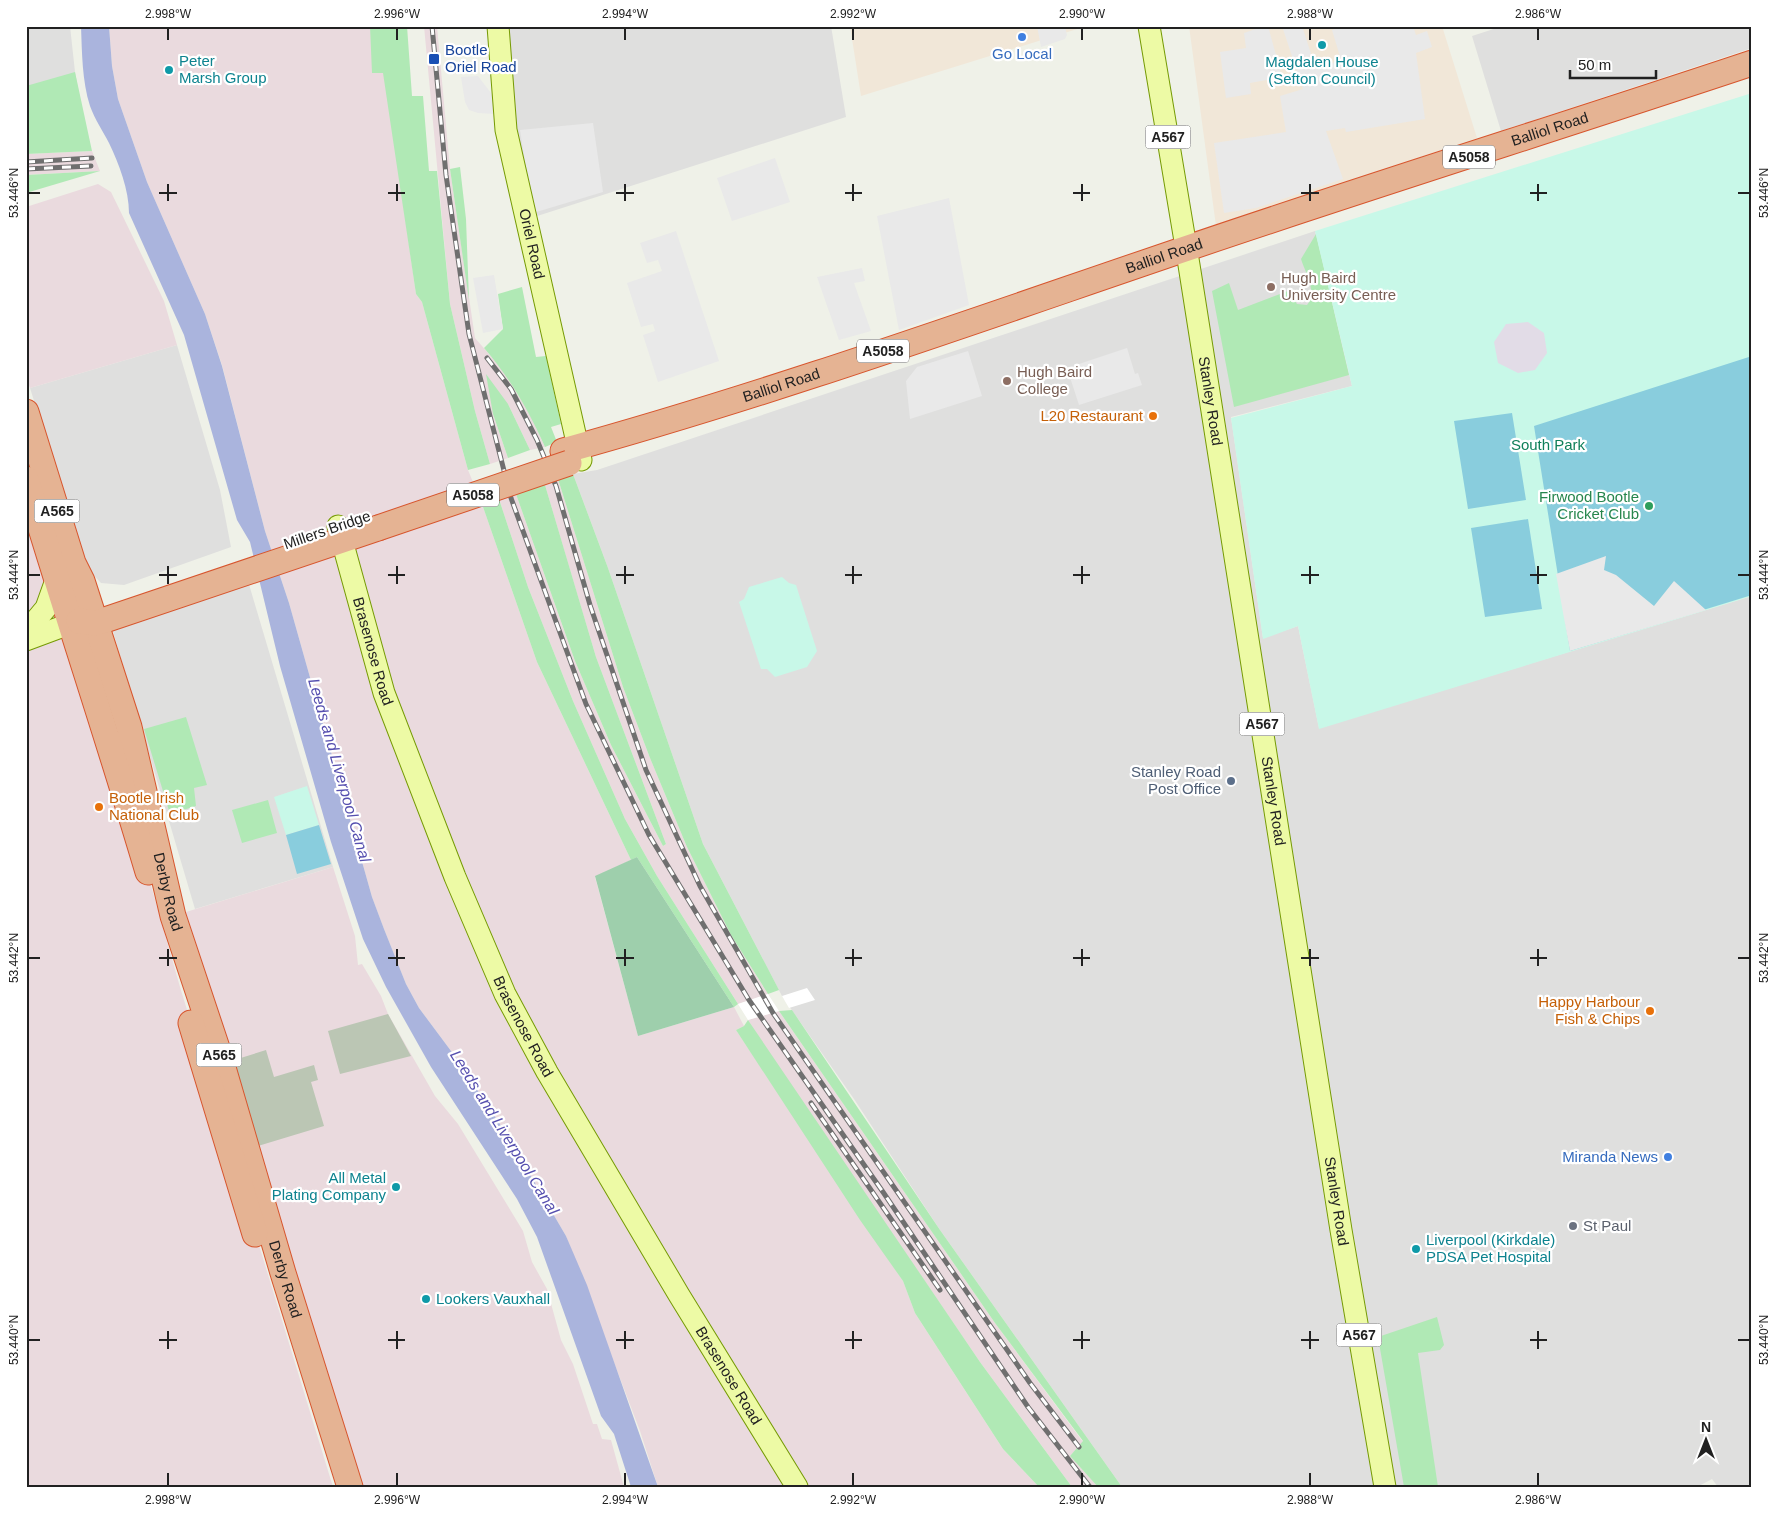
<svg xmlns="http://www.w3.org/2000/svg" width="1778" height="1513" font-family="Helvetica,sans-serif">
<rect width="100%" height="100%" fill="#eff1e8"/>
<path fill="#dfdfde" d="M26 26H70L75 72 83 115 26 132Z
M507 26H831L846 117 531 218 514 124Z
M1503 26H1752V48L1501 131 1472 36Z
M1315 231 1352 386 1231 417 1263 638 1298 626 1319 728 1752 596V1487H1718L1712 1479 1697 1487H1122L940 1230 854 1099 782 996 703 844 608 568 573 474 597 470Z
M177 345 220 490 231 547 124 585 101 583 86 567 30 388Z
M248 581 333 867 195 909 112 628Z"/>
<path fill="#f1e7d8" d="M850 26H1087L861 96Z
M1189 26H1442L1477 138 1216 226Z"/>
<path fill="#eadade" d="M109 26H378L416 294 422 302 468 470 482 504 537 662 631 860 595 877 638 1036 734 1007 744 1026 736 1030 903 1281 915 1313 1003 1449 1039 1487H658L640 1431 566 1236 507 1135 457 1059 419 1008 406 984 384 929 372 897 289 603 265 531 222 365 205 314 147 182 118 99 112 66Z
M424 26H437L450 169 475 338 502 369 530 414 545 447 530 450 508 404 493 414 508 458 490 464 475 411 450 304Z
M92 151 100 171 26 175V154Z
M98 184 111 192 164 301 177 345 30 388 26 376V207Z
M26 479 132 819 180 987 333 1487H26Z
M558 479 623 687 650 758 687 847 731 935 768 994 738 1004 657 876 625 819 573 701 528 587 499 499 516 494 575 661 611 745 663 846 666 844 596 657 573 580 545 485Z
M333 867 355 936 358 965 362 964 381 996 388 1014 435 1096 458 1124 523 1231 532 1262 547 1289 561 1340 573 1364 593 1424H597L602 1439 611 1440 624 1487H350L173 916Z
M779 1011 995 1323 1083 1442 1070 1456 1098 1487H1072L980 1362 774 1061 748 1020Z"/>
<path fill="#bbc6b4" d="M388 1014 411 1056 340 1074 328 1031Z
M266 1050 274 1077 314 1065 318 1080 311 1082 324 1126 258 1146 231 1061Z"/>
<path fill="#b0e9b5" d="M370 26H407L412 96H423L429 171H437L450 304 475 411 490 464 468 470 422 302 416 294 383 73H372Z
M75 72 92 151 26 154V86Z
M460 167 466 219 469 300 450 169Z
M100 171 26 193V175Z
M1316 234 1349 375 1234 407 1212 291 1229 283 1238 310 1288 291 1297 304 1307 305C1318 293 1305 272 1301 259Z
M522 287 536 357 546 356 561 424 551 427 557 442 545 447C529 411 510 378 484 348L503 329 498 294Z
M486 374 508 404 530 450 508 458 493 414Z
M573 474 608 568 703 844 779 990 768 994 731 935 687 847 650 758 623 687 558 479Z
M545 485 596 657 666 844 663 846 611 745 575 661 516 494Z
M499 499 528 587 573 701 625 819 657 876 738 1004 734 1007 637 857 631 860 537 662 482 504Z
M186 717 207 785 194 788 196 806 170 814 144 729Z
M268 800 277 833 242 843 232 810Z
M792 1010 940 1230 1122 1487H1098L1070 1456 1083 1441 995 1323 779 1011Z
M748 1020 980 1362 1072 1487H1039L1003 1449 915 1313 903 1281 860 1220 736 1030 744 1026Z
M1437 1317 1444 1345 1440 1350 1418 1353 1438 1487H1404L1378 1337Z"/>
<path fill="#9ecfac" d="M637 857 734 1007 638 1036 595 876Z"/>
<path fill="#c8f8e8" d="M1752 93V596L1319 729 1298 626 1263 639 1231 418 1352 386 1315 231Z
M782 577 789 583 796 585 817 651 807 667 775 677 767 669H761L739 602 744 599 749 587Z
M307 786 319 825 286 835 274 797Z"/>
<path fill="#89cddd" d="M1752 356V595L1570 651 1534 426Z
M1512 413 1526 500 1468 509 1454 421Z
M1528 519 1542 609 1485 617 1471 528Z
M319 825 331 864 297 874 286 835Z"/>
<path fill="#e9e9e9" d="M1037 26H1068L1065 27 1067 35 1065 39 1041 47Z
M1264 26H1268L1282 77 1250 83 1251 94 1226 98 1220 52 1246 48 1244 33Z
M1282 26H1302L1316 69 1341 60 1332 30 1343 26 1362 28 1413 26 1416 35 1427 31 1432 47 1416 53 1425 119 1346 132 1345 128 1326 131 1343 179 1256 208 1224 213 1214 143 1286 132 1280 96 1303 89Z
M478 76 494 97 495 114 478 113 469 110 465 102 461 77Z
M593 123 603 192 533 213 520 130Z
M775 158 790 202 732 221 717 178Z
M949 198 969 305 899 330 877 216Z
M676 231 719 361 658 382 643 335 655 331 653 324 641 327 627 283 662 271 658 260 647 263 640 243Z
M862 268 865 281 854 283 871 331 839 340 817 277Z
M494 275 503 329 483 333 473 278Z
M1127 348 1135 374 1138 373 1142 385 1079 405 1067 368Z
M968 351 982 396 910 419 906 381 917 367Z
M1606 556 1604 570 1616 575 1654 606 1674 581 1706 610 1570 651 1556 574Z"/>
<path fill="#e2dce7" d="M1528 322 1544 333 1547 353 1535 370 1518 373 1498 363 1494 342 1506 324Z"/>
<path fill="#aab4dd" d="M81 26H109L112 66 118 99 147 182 205 314 222 366 265 531 289 603 372 897 384 929 406 984 419 1008 457 1059 507 1135 566 1236 587 1285 658 1487H631L614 1434 601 1416 537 1237 517 1199 431 1067 386 987 363 939 331 842 280 666 250 542 237 520 184 335 129 213C129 190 119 164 109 143 103 131 95 120 90 106 82 81 82 52 81 26Z"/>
<path fill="#fff" d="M807 988 815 1000 789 1008 782 996Z
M768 994 779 1011 748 1020 738 1004Z"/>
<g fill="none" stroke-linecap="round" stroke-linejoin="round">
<g stroke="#759a04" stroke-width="23">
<g id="major">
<path id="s1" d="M498 26 506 130 581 460"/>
<path id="s2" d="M1149 26 1189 265 1341 1230 1385 1487"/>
<path id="s3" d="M338 526 384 693 455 877 505 994 547 1072 679 1295 797 1487"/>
<path d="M26 632 46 608 56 580"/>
<path d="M26 640 69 624"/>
</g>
</g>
<g stroke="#d7552d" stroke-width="27">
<g id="highway">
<path id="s4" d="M26 412 73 563 82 581 129 727 173 916 219 1054 283 1273 350 1487"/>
<path id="s5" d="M563 451C773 393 979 319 1185 249 1373 185 1563 126 1752 63"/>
<path d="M26 479C65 610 109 740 148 872"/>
<path d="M79 621 96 623 378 528"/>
<path d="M191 1023 255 1234"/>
</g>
</g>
<use href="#major" stroke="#edfaa5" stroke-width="21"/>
<use href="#highway" stroke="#e5b393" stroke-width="25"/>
<g stroke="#6f6f6f" stroke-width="5">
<path id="rail" d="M432 26 446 175 469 334 511 498 586 704 649 835 749 1000 883 1192 1028 1407 1090 1487
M26 162 92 158
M26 169 91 166
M487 358 511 389 537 440 556 486 590 605 646 770 700 886 773 1013 1030 1383 1079 1447
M811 1103 940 1290"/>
</g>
<use href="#rail" stroke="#fff" stroke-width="3" stroke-dasharray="9" stroke-linecap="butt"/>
<g stroke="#d7552d" stroke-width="27" stroke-linecap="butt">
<path id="highway-bridge" d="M378 528 569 463"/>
</g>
<use href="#highway-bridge" stroke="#e5b393" stroke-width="25"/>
</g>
<path fill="none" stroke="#212121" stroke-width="2" d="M168 28V40M397 28V40M625 28V40M853 28V40M1082 28V40M1310 28V40M1538 28V40M168 184V201M397 184V201M625 184V201M853 184V201M1082 184V201M1310 184V201M1538 184V201M28 193H40M159 193H177M388 193H405M616 193H634M845 193H862M1073 193H1090M1301 193H1319M1530 193H1547M1738 193H1750M168 566V584M397 566V584M625 566V584M853 566V584M1082 566V584M1310 566V584M1538 566V584M28 575H40M159 575H177M388 575H405M616 575H634M845 575H862M1073 575H1090M1301 575H1319M1530 575H1547M1738 575H1750M168 949V966M397 949V966M625 949V966M853 949V966M1082 949V966M1310 949V966M1538 949V966M28 958H40M159 958H177M388 958H405M616 958H634M845 958H862M1073 958H1090M1301 958H1319M1530 958H1547M1738 958H1750M168 1331V1349M397 1331V1349M625 1331V1349M853 1331V1349M1082 1331V1349M1310 1331V1349M1538 1331V1349M28 1340H40M159 1340H177M388 1340H405M616 1340H634M845 1340H862M1073 1340H1090M1301 1340H1319M1530 1340H1547M1738 1340H1750M168 1473V1486M397 1473V1486M625 1473V1486M853 1473V1486M1082 1473V1486M1310 1473V1486M1538 1473V1486"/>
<g fill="#3f7fe0" stroke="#fff" stroke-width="2">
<circle cx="1022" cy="37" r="5"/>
<circle cx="1668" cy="1157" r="5"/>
</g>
<g fill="#0f9aa8" stroke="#fff" stroke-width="2">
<circle cx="1322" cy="45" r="5"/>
<circle cx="169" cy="70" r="5"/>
<circle cx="396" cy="1187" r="5"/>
<circle cx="1416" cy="1249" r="5"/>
<circle cx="426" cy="1299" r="5"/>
</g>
<rect fill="#1a4fb4" stroke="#fff" stroke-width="2" x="428" y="53" width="12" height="12" rx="2.5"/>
<g fill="#8d6e63" stroke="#fff" stroke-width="2">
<circle cx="1271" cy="287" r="5"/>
<circle cx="1007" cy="381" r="5"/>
</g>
<g fill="#e8710a" stroke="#fff" stroke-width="2">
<circle cx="1153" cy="416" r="5"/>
<circle cx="99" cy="807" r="5"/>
<circle cx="1650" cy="1011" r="5"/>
</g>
<circle fill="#2e9e5b" stroke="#fff" stroke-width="2" cx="1649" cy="506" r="5"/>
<circle fill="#5c6f8a" stroke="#fff" stroke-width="2" cx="1231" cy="781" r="5"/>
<circle fill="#6b7280" stroke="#fff" stroke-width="2" cx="1573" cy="1226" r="5"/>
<g text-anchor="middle" stroke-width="4.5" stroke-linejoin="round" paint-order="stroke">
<g fill="#fff" stroke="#646464" stroke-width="1">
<rect x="1145.5" y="125.5" width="45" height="23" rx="4"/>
<rect x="1443" y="145.5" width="52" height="23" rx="4"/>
<rect x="857" y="339.5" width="52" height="23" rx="4"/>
<rect x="447" y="483.5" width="52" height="23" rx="4"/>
<rect x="34.5" y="499.5" width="45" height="23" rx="4"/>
<rect x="1239.5" y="712.5" width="45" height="23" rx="4"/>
<rect x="196.5" y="1043.5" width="45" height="23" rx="4"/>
<rect x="1336.5" y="1323.5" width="45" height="23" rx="4"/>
</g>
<g font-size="14" font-weight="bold" fill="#212121">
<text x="1168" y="142">A567</text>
<text x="1469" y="162">A5058</text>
<text x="883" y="356">A5058</text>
<text x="473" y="500">A5058</text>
<text x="57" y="516">A565</text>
<text x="1262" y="729">A567</text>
<text x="219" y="1060">A565</text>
<text x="1359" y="1340">A567</text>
</g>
<g font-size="15" fill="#164399" stroke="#fff" text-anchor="start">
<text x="445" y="55">Bootle<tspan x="445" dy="17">Oriel Road</tspan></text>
</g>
<g font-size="15" fill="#366cbe" stroke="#fff">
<text x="1022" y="59">Go Local</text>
<text x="1658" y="1162" text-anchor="end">Miranda News</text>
</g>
<g font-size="15" fill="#0d838f" stroke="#fff" text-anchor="start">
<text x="179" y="66">Peter<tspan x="179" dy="17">Marsh Group</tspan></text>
<text x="1322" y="67" text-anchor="middle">Magdalen House<tspan x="1322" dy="17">(Sefton Council)</tspan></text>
<text x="386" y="1183" text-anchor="end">All Metal<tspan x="386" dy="17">Plating Company</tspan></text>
<text x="1426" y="1245">Liverpool (Kirkdale)<tspan x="1426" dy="17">PDSA Pet Hospital</tspan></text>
<text x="436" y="1304">Lookers Vauxhall</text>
</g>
<g font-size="15" fill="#212121" stroke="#fff">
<text dy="5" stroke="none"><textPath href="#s5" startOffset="1038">Balliol Road</textPath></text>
<text dy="5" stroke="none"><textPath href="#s1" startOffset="221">Oriel Road</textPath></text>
<text dy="5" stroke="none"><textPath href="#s5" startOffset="632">Balliol Road</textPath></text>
<text dy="5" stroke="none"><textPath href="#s5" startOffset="228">Balliol Road</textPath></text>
<text dy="5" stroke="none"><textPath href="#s2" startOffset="380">Stanley Road</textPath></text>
<text transform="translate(327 530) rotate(-19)" y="5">Millers Bridge</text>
<text dy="5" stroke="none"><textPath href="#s3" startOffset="130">Brasenose Road</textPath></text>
<text dy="5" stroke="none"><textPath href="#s2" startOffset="785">Stanley Road</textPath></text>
<text dy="5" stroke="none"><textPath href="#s4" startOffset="501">Derby Road</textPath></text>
<text dy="5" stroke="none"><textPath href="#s3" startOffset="535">Brasenose Road</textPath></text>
<text dy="5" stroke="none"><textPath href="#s2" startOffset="1190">Stanley Road</textPath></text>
<text dy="5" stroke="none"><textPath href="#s4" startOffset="906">Derby Road</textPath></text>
<text dy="5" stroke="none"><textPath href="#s3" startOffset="940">Brasenose Road</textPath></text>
</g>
<g font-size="15" fill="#785e54" stroke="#fff" text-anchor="start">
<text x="1281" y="283">Hugh Baird<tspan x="1281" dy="17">University Centre</tspan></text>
<text x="1017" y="377">Hugh Baird<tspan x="1017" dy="17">College</tspan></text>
</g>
<g font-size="15" fill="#c56008" stroke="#fff" text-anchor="end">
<text x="1143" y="421">L20 Restaurant</text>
<text x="109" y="803" text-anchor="start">Bootle Irish<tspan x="109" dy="17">National Club</tspan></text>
<text x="1640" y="1007">Happy Harbour<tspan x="1640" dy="17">Fish &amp; Chips</tspan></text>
</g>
<g font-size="15" fill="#0f7f59" stroke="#fff">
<text x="1548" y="450">South Park</text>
</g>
<g font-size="15" fill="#27864d" stroke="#fff" text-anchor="end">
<text x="1639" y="502">Firwood Bootle<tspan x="1639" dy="17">Cricket Club</tspan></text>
</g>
<g font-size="15" fill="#4e5e75" stroke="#fff" text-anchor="end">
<text x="1221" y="777">Stanley Road<tspan x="1221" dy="17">Post Office</tspan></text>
</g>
<g font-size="15" fill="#5b616d" stroke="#fff" text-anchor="start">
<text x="1583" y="1231">St Paul</text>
</g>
<g font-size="16" font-style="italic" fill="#564faf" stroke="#fff">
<text transform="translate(340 770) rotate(74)" y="6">Leeds and Liverpool Canal</text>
<text transform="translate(505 1132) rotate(58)" y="6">Leeds and Liverpool Canal</text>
</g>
</g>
<rect width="1778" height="1513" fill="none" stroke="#ffffff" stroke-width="55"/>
<g transform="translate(1706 1440)" stroke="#ffffff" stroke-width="4" paint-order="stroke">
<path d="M0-4L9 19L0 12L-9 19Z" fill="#212121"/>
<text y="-8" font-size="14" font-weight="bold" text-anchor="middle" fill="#212121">N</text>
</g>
<path d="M1570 70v8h86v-8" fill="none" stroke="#212121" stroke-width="2.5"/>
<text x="1578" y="70" font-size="15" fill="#212121" stroke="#ffffff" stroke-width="4" paint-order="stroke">50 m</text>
<rect x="28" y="28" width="1722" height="1458" fill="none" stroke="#212121" stroke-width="2"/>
<g font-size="12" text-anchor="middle" fill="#212121">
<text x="168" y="18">2.998°W</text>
<text x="397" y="18">2.996°W</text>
<text x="625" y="18">2.994°W</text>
<text x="853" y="18">2.992°W</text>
<text x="1082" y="18">2.990°W</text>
<text x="1310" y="18">2.988°W</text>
<text x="1538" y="18">2.986°W</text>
<text transform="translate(14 193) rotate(-90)" y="4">53.446°N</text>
<text transform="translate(1764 193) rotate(-90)" y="4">53.446°N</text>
<text transform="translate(14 575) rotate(-90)" y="4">53.444°N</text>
<text transform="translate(1764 575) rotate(-90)" y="4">53.444°N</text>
<text transform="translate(14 958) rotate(-90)" y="4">53.442°N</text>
<text transform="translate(1764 958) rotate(-90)" y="4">53.442°N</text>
<text transform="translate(14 1340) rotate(-90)" y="4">53.440°N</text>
<text transform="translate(1764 1340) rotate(-90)" y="4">53.440°N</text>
<text x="168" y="1504">2.998°W</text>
<text x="397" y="1504">2.996°W</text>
<text x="625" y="1504">2.994°W</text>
<text x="853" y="1504">2.992°W</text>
<text x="1082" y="1504">2.990°W</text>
<text x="1310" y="1504">2.988°W</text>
<text x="1538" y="1504">2.986°W</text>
</g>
</svg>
